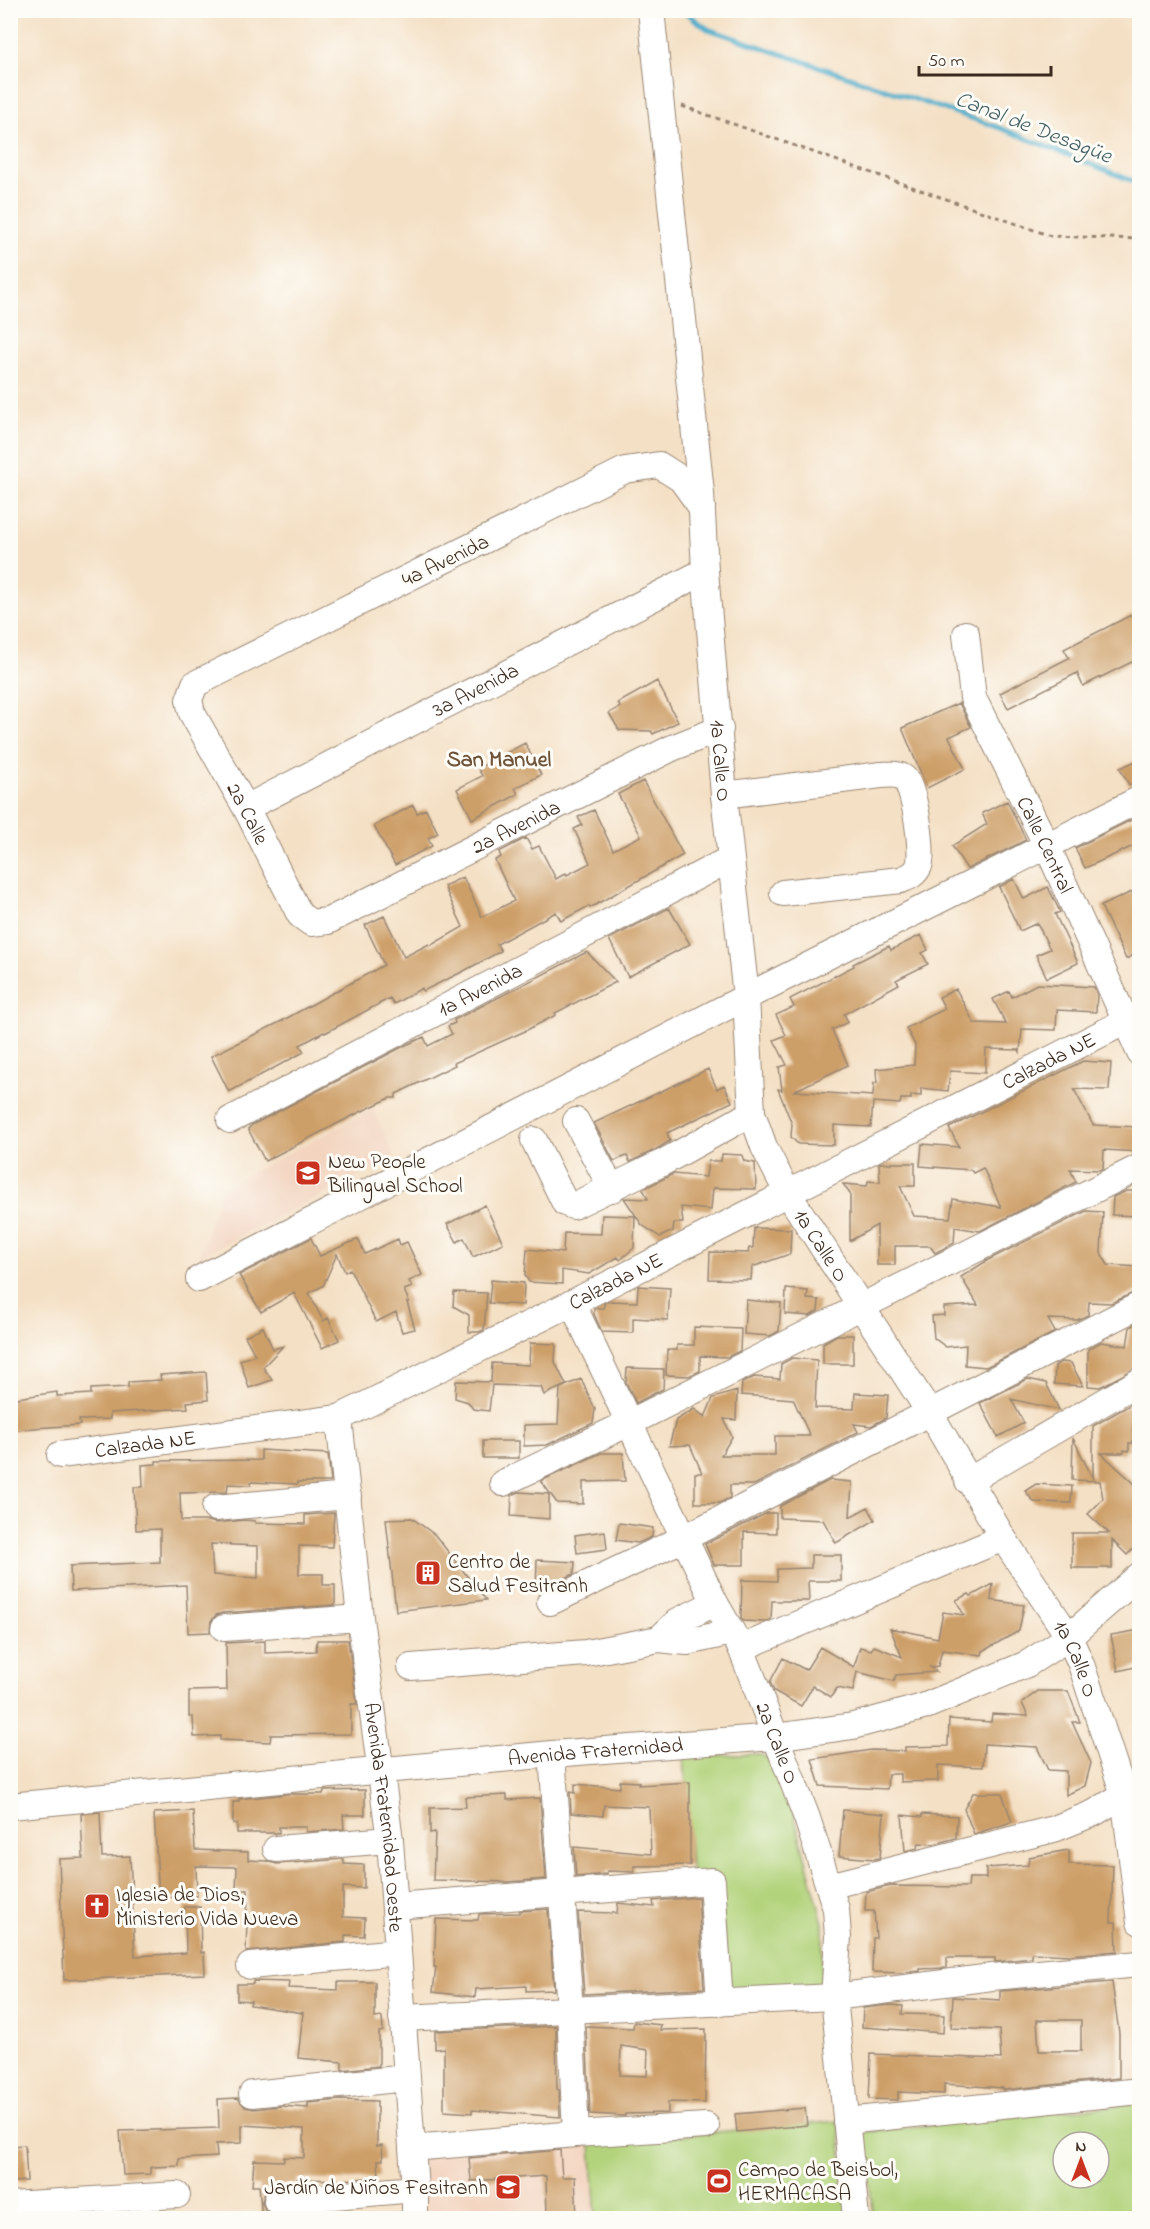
<svg xmlns="http://www.w3.org/2000/svg" width="1150" height="2229" font-family="'Indie Flower',sans-serif">
<rect width="100%" height="100%" fill="#fdfcf7"/>
<filter id="ink" filterUnits="userSpaceOnUse"><feTurbulence type="fractalNoise" baseFrequency=".0167" numOctaves="2"/><feDisplacementMap in="SourceGraphic" scale="12" xChannelSelector="R" yChannelSelector="G"/><feConvolveMatrix kernelMatrix="1 2 1 2 8 2 1 2 1" color-interpolation-filters="sRGB"/></filter>
<filter id="wash" filterUnits="userSpaceOnUse"><feTurbulence type="fractalNoise" baseFrequency=".008" numOctaves="4" result="noise"/><feDisplacementMap in="SourceGraphic" scale="24" xChannelSelector="R" yChannelSelector="G"/><feGaussianBlur stdDeviation="1.35" result="paint"/><feColorMatrix in="noise" values="0 0 0 0 0 0 0 0 0 0 0 0 0 0 0 0 0 1.4 0 .05"/><feComposite in="paint" operator="in"/></filter>
<g filter="url(#wash)">
<rect width="100%" height="100%" fill="#f4e0c5"/>
<path fill="#f3d4bf" d="M373 1109 395 1158 199 1257 221 1188Z
M591 2143 596 2218H425L420 2155Z"/>
<path fill="#b2d37b" stroke="#767e4c" stroke-width="1.5" fill-rule="evenodd" d="M759 1754 771 1760 783 1774 823 1923 822 1989 729 1992 718 1877 692 1879 684 1757Z
M1139 2103V2218H874L863 2132ZM1063 2142H1099V2178H1063Z
M839 2121 848 2218H596L591 2143Z"/>
<g fill="none" stroke-linecap="round" stroke-linejoin="round">
<path stroke="#4aabc9" stroke-width="5" d="M682 10 708 29 1003 129 1140 184"/>
</g>
<g id="blocks">
<path fill="#cd9f67" fill-rule="evenodd" d="M1133 614 1140 627V658L1083 686 1077 673 1008 708 1000 693 1069 658 1064 649Z
M657 681 678 722 653 734 651 731 619 730 609 713 620 707 618 703Z
M959 703 971 727 949 737 965 769 927 788 902 728Z
M525 743 541 775 515 788 518 794 472 819 457 789 482 776 478 768Z
M1140 759V780L1129 785 1120 768Z
M643 781 683 855 590 908 589 906 561 921 556 912 497 944 501 951 462 972 423 991 422 988 394 1004 390 998 325 1033 324 1032 300 1045 304 1052 229 1092 211 1056 278 1023 384 965 365 925 384 916 404 957 429 944 430 946 463 927 444 886 463 877 482 917 514 901 495 860 501 857 499 852 526 838 532 849 539 846 556 879 566 873 567 875 590 863 574 829 582 825 578 817 594 810 613 850 641 836 618 794Z
M1007 801 1026 840 967 869 952 846 987 824 982 813Z
M413 805 417 813 426 809 438 833 428 838 432 846 395 865 374 826Z
M1133 819 1135 824 1140 822V843L1085 868 1075 848Z
M1014 879 1024 899 1048 887 1060 912 1055 914 1078 963 1047 978 1036 955 1050 949 1037 923 1020 931 999 887Z
M1140 888V952L1126 959 1101 906Z
M669 908 690 944 628 977 609 939Z
M921 935 928 950 922 953 928 964 896 980 899 984 844 1014 848 1022 832 1030 848 1065 794 1091 873 1096 874 1083H877L876 1069 914 1065 915 1045 906 1028 945 1009 939 997 956 989 974 1023 1006 1024 993 999 1009 991 1012 997 1037 984 1094 987 1097 994 1096 1012 1057 1010 1056 1030 1022 1029 1020 1052 1019 1050 986 1049 985 1073 950 1071 948 1091 921 1088V1096L911 1095V1099H901L900 1104 873 1102 871 1127 834 1125V1145L798 1144 791 1137 792 1124 778 1089 782 1090 779 1067 787 1065 774 1040 786 1035 776 1015 794 1007 790 999 854 966 853 964 889 946 891 950Z
M587 952 616 982 555 1013 556 1015 523 1032 454 1063 455 1065 396 1094V1098H390L358 1113 265 1161 248 1129 252 1125 406 1045 424 1037 428 1046 452 1034 448 1026 455 1023 454 1020Z
M1083 1061 1111 1063 1109 1090 1074 1089 1093 1125 1140 1127V1152L1104 1150 1103 1169 1100 1170 1070 1169 1076 1182 980 1231 955 1227 954 1243 935 1253 930 1246H895V1265H877V1225L850 1241V1194L843 1184 867 1186 868 1181 880 1182 879 1163H915V1186H900L914 1216 950 1218 953 1199 1001 1207 983 1168 973 1173 971 1170 920 1166 922 1144 959 1147 949 1128Z
M708 1069 717 1089 724 1085 732 1102 667 1133 670 1141 655 1150 630 1162 627 1156 614 1161 594 1123Z
M722 1154 742 1155 744 1161 755 1163 756 1189 713 1188 711 1210 681 1207 683 1223H674L673 1231 660 1237 642 1225 624 1198 648 1199 643 1189 673 1174 706 1177 708 1161H721Z
M1126 1191H1140V1216L1112 1215 1113 1197Z
M485 1205 503 1243 473 1257 464 1238 457 1242 447 1224Z
M1086 1211 1103 1212 1101 1253 1108 1265 1140 1267V1290L1111 1303 1089 1302 1088 1315 1077 1320 1048 1319 1055 1332 986 1367 965 1365 966 1345 946 1347 934 1338 932 1316 944 1315V1307L978 1305 961 1277 988 1260Z
M602 1215 635 1216 634 1248 620 1260 618 1257 589 1274 562 1270V1284L529 1282 525 1275 527 1249 563 1253 564 1233 601 1234Z
M754 1228 791 1229 790 1254 752 1267 751 1280 709 1279 710 1252 748 1253 749 1248H753Z
M311 1238 320 1256 358 1239 365 1254 398 1239 400 1245 407 1242 422 1275 409 1281 412 1287 404 1290 409 1302H407L415 1329 402 1332 396 1312 376 1322 350 1269 345 1272 337 1254 323 1286 309 1293 323 1321 328 1318 339 1340 322 1348 294 1293 261 1312 239 1275Z
M491 1280 524 1283 523 1305 489 1303Z
M638 1286 670 1288 668 1320 633 1318V1333L602 1332 594 1314V1308H604V1303L609 1301 637 1302Z
M786 1289 808 1291 807 1299 819 1300 818 1311 810 1316 785 1314Z
M454 1292 487 1293 484 1330 479 1332H469V1315L453 1306Z
M746 1300 781 1303 779 1331 770 1336 744 1334Z
M1140 1322V1366L1100 1387 1088 1386V1349L1101 1342 1127 1346 1130 1327Z
M263 1327 273 1349 283 1346 263 1367 272 1380 249 1388 240 1360 255 1355 245 1336Z
M694 1327 741 1329 740 1351 727 1357 700 1356V1371L689 1376 666 1375 667 1350H677V1345H694Z
M837 1335H853V1364H823V1343Z
M530 1343 556 1344 555 1362 566 1385 544 1395 541 1387 492 1385 489 1411 473 1409 468 1402 455 1398 456 1381 491 1382 492 1363 529 1365Z
M792 1358 817 1360 815 1408 854 1409 855 1393 888 1395 886 1418 871 1426 854 1424 858 1432 754 1485H730V1498L719 1503H695V1473H702L690 1445 669 1446 676 1420 694 1409 705 1417 713 1398 737 1391 736 1420 724 1419 732 1437 721 1455H775V1436H810L793 1399 741 1395 742 1383 754 1377 780 1379 781 1364Z
M1061 1362 1071 1363 1083 1386 1054 1384 1055 1366Z
M627 1368 664 1369 663 1389 636 1403 626 1382Z
M206 1372 208 1400 187 1402 188 1408 110 1413V1419L79 1420 80 1425 34 1428 10 1431V1399L57 1392V1396L91 1394V1389L128 1387V1382L161 1380 160 1375Z
M581 1379 595 1409 593 1423 547 1445 524 1446V1425L558 1424 560 1388Z
M1028 1379 1046 1383 1059 1410 1011 1399 1024 1423 998 1437 980 1403Z
M1140 1399V1422L1133 1423V1443H1129V1451L1124 1450V1453H1101L1135 1484H1140V1542L1127 1555 1112 1540V1568H1072V1533H1109L1088 1514 1103 1499 1100 1481 1072 1480 1073 1438 1093 1479V1426Z
M483 1441H519V1458H483Z
M261 1450 328 1454 331 1482H298V1484L251 1482V1485L228 1484 227 1492 180 1493 181 1521H208L216 1523 244 1520 255 1521V1523L305 1524V1515L334 1513 332 1547 299 1546V1574H323V1585H335V1605L223 1613 216 1615 211 1621 210 1632 188 1633 186 1585 71 1591 70 1566 160 1562V1529L136 1530 134 1487H143L142 1465 156 1464V1461L261 1460ZM211 1544 258 1546V1578L213 1575Z
M601 1453H623L625 1481 583 1482V1504L557 1503 541 1481Z
M830 1480 852 1482 850 1517 868 1507 875 1520 836 1543 823 1520 780 1518V1506Z
M1036 1484 1072 1486 1071 1503 1034 1502 1025 1491Z
M519 1492 549 1494V1519L511 1516 512 1495Z
M767 1513H776V1533L744 1532V1565H714L705 1544Z
M412 1518 435 1535 486 1600 396 1611 386 1519Z
M619 1523 653 1528 652 1537 638 1543 616 1540Z
M605 1531 607 1549 577 1553 575 1535Z
M811 1555H841V1581H808L809 1601H772L771 1619 764 1622 743 1621 741 1618 742 1580 777 1581V1569L811 1568Z
M537 1560 575 1562 574 1574 544 1588H536Z
M993 1584 991 1600 1024 1605 1019 1631 983 1651 982 1655 942 1650 938 1666 930 1667 937 1672 896 1675 894 1681 857 1672 853 1691 837 1688 831 1697 813 1686 801 1706 774 1691 770 1682 783 1658 806 1670 820 1647 854 1667 860 1647 871 1650 874 1646 902 1657 890 1628 938 1638 943 1612 964 1615 956 1600 969 1594 971 1596Z
M1140 1630V1666L1118 1671 1111 1635Z
M317 1640H348L357 1704H351V1734L271 1735 270 1742 220 1740V1736L194 1737 193 1717H189V1691L227 1690 226 1643 265 1641V1653L316 1651Z
M1038 1691H1068L1080 1722H1072L1091 1763 1085 1786 1066 1795V1771L1048 1770 1037 1747 984 1744 983 1767 938 1765V1781L900 1782V1774H888L887 1789 820 1786 812 1759 871 1750 905 1751V1747L948 1746 949 1719 991 1722 992 1714 1028 1716 1022 1703Z
M620 1781 639 1782 638 1785 690 1782V1865L634 1866V1872L607 1871V1874L576 1877 574 1847 651 1854 649 1807 604 1805 603 1816 571 1813 570 1792 575 1793V1784L620 1788Z
M365 1790V1815H343L344 1829 306 1832V1827H279V1833H237V1824H233V1802H239V1799L287 1794H323L324 1791Z
M973 1793H1002L1012 1822 974 1834 964 1809Z
M507 1795V1800L540 1798 546 1879 508 1882 433 1880 435 1832 430 1833V1808L466 1807 465 1797Z
M843 1810 884 1814 880 1858 874 1859 839 1856Z
M193 1811 195 1850 248 1852V1860L267 1861 277 1864 344 1859V1864L364 1865V1888L343 1887V1917L365 1918 364 1936 345 1935V1942L246 1952 248 1890H236L237 1867 196 1866 197 1896 159 1898 154 1813Z
M100 1812 102 1857 130 1856 135 1956 186 1953 185 1907H200L201 1953 204 1952 205 1974 64 1980 59 1859 83 1858 81 1814Z
M922 1814 957 1816 956 1838 934 1844 919 1843 918 1848 905 1851 902 1815 922 1817Z
M1069 1850V1864L1113 1865 1111 1922H1116L1117 1951 1069 1955 1032 1953V1958L995 1962V1958H947V1968L920 1969V1971L901 1973 872 1972 873 1938H876L874 1911H865L866 1892 890 1886 968 1887 969 1878H986V1868L1028 1865 1029 1857Z
M698 1897 704 1988 584 1994 578 1912 617 1913 618 1903 654 1907 653 1901Z
M548 1909 554 1990 526 1991V1986L476 1989 475 1997 433 1992 436 1967H434L436 1919 478 1920 479 1914 519 1913V1911Z
M253 1981 289 1982 288 1988 338 1990V1982H375V2018L382 2017 383 2031 379 2032V2066L342 2070V2062L298 2058 303 2013 250 2005 251 2001 237 2000V1984H253Z
M1112 1982 1119 2033V2078L1003 2090V2088L944 2084V2094L898 2092V2100L869 2099 871 2054 1001 2059 999 2030 951 2028 953 1997 1000 2000V1991ZM1037 2020H1081V2051H1039Z
M889 2005 903 2006 902 2014 944 2015 943 2033 862 2027 863 2008Z
M634 2022 661 2025 660 2030 706 2029 705 2103 668 2102V2113L625 2114V2116L590 2114 586 2026 633 2028ZM621 2046 648 2050 647 2076 620 2075Z
M556 2026 557 2089 559 2090 560 2117 472 2110V2113L444 2111V2048L435 2049V2031Z
M238 2098 245 2107 254 2109 280 2106 308 2108V2103L340 2100 377 2101V2146L382 2145 383 2160H378L379 2177 342 2180 297 2179V2184L275 2186 268 2189 264 2194 262 2202 265 2210 270 2214 277 2216V2218H262L259 2186H252L254 2160 284 2161V2157L304 2158V2129L242 2125V2143L216 2144 217 2157 179 2159V2166L150 2167V2174L123 2175 120 2131 219 2128 218 2099Z
M805 2108 807 2125 737 2132 735 2114Z
M25 2145 27 2181 10 2182V2146Z
M560 2150 562 2177H575L577 2218H547L546 2176 471 2181 469 2158Z"/>
</g>
</g>
<g filter="url(#ink)">
<use href="#blocks" fill-opacity="0" stroke="#988572" stroke-width="1.5"/>
<g fill="none" stroke-linecap="round" stroke-linejoin="round">
<g stroke="#988572" stroke-width="28">
<g id="minor">
<path id="s1" d="M651 10 701 493 705 571 724 795 746 997 752 1113 764 1147 787 1192 930 1413 1003 1538 1069 1637 1081 1664 1124 1795 1140 1922"/>
<path id="s2" d="M702 508 681 479 659 465 625 470 195 684 189 700 192 713 246 808 300 915 311 923 328 921 672 748 720 729"/>
<path id="s3" d="M966 634 973 698 1047 846 1140 1053"/>
<path d="M724 795 881 775C888 775 898 773 904 778 915 788 924 853 919 866 915 875 908 877 901 880L783 893"/>
<path id="s4" d="M246 808 705 571"/>
<path id="s5" d="M230 1120 730 859"/>
<path d="M576 1121 612 1189"/>
<path d="M534 1140 565 1203 573 1206 662 1163 752 1113"/>
<path d="M199 1279 746 997 1140 799"/>
<path id="s6" d="M572 1303 715 1603 741 1648 807 1818 836 1909 838 1937 834 1997 856 2218"/>
<path id="s7" d="M339 1418 360 1618 390 1840 415 2189V2218"/>
<path id="s8" d="M60 1455 339 1418 572 1303 1140 1014"/>
<path d="M968 1481 1140 1381"/>
<path d="M503 1483 629 1423 1140 1167"/>
<path d="M215 1508 348 1496"/>
<path d="M550 1602 684 1538 1140 1305"/>
<path d="M224 1628 360 1618"/>
<path d="M659 1639 678 1621 715 1603"/>
<path d="M741 1648 1003 1538"/>
<path d="M411 1667 586 1653 659 1639 687 1642 732 1632"/>
<path id="s9" d="M10 1806 552 1754 775 1737 853 1726 923 1707 1027 1664 1069 1637 1140 1575"/>
<path d="M276 1849 390 1840"/>
<path d="M829 1886 1054 1829 1094 1813 1140 1785"/>
<path d="M395 1906 712 1881 720 2003"/>
<path d="M250 1966 398 1952"/>
<path d="M402 2018 834 1997 992 1977 1140 1964"/>
<path d="M252 2094 407 2078"/>
<path d="M846 2121 1140 2091"/>
<path d="M576 2134 706 2126"/>
<path d="M412 2148 576 2134 570 2010 552 1754"/>
<path d="M277 2201 415 2189"/>
<path d="M10 2205 177 2195"/>
</g>
</g>
<path stroke="#988572" stroke-width="3" stroke-dasharray="4.5 4.5" stroke-linecap="butt" d="M682 106 1051 236 1140 239"/>
<use href="#minor" stroke="#fff" stroke-width="26"/>
</g>
</g>
<defs>
<g id="school-square" transform="scale(1.35)"><rect x="-9" y="-9" width="18" height="18" rx="4" fill="#c8321e" stroke="#fdfcf7"/><path d="M0-5L7-2L0 1L-7-2ZM-4 1L0 2.5L4 1V4Q0 6-4 4Z" fill="#fff"/></g>
<g id="building-square" transform="scale(1.35)"><rect x="-9" y="-9" width="18" height="18" rx="4" fill="#c8321e" stroke="#fdfcf7"/><path d="M-4-6H4V6H1V3H-1V6H-4ZM-2.5-4.3h1.7v1.8h-1.7ZM.8-4.3h1.7v1.8H.8ZM-2.5-1h1.7V.8h-1.7ZM.8-1h1.7V.8H.8Z" fill="#fff"/></g>
<g id="church-square" transform="scale(1.35)"><rect x="-9" y="-9" width="18" height="18" rx="4" fill="#c8321e" stroke="#fdfcf7"/><path d="M-1.2-6h2.4v3.5h3.3v2.4h-3.3V6h-2.4V-.1h-3.3v-2.4h3.3Z" fill="#fff"/></g>
<g id="stadium-square" transform="scale(1.35)"><rect x="-9" y="-9" width="18" height="18" rx="4" fill="#c8321e" stroke="#fdfcf7"/><path d="M0-5a6.5 5 0 1 0 0 10a6.5 5 0 1 0 0-10ZM-3.5-1.8h7v3.6h-7Z" fill="#fff"/></g>
</defs>
<g fill-rule="evenodd">
<use href="#school-square" x="308" y="1173"/>
<use href="#building-square" x="428" y="1573"/>
<use href="#church-square" x="97" y="1906"/>
<use href="#stadium-square" x="719" y="2181"/>
<use href="#school-square" x="508" y="2187"/>
</g>
<g text-anchor="middle" stroke-width="6" stroke-linejoin="round" paint-order="stroke">
<g font-size="21" fill="#3b2a1e" stroke="#fdfcf7">
<text transform="translate(445 560) rotate(-26)" y="7">4a Avenida</text>
<text dy="7" stroke="none"><textPath href="#s4" startOffset="258">3a Avenida</textPath></text>
<text dy="7" stroke="none"><textPath href="#s1" startOffset="754">1a Calle O</textPath></text>
<text dy="7" stroke="none"><textPath href="#s2" startOffset="722">2a Calle</textPath></text>
<text dy="7" stroke="none"><textPath href="#s2" startOffset="1077">2a Avenida</textPath></text>
<text dy="7" stroke="none"><textPath href="#s3" startOffset="228">Calle Central</textPath></text>
<text dy="7" stroke="none"><textPath href="#s5" startOffset="282">1a Avenida</textPath></text>
<text dy="7" stroke="none"><textPath href="#s8" startOffset="1076">Calzada NE</textPath></text>
<text dy="7" stroke="none"><textPath href="#s1" startOffset="1258">1a Calle O</textPath></text>
<text dy="7" stroke="none"><textPath href="#s8" startOffset="590">Calzada NE</textPath></text>
<text dy="7" stroke="none"><textPath href="#s8" startOffset="86">Calzada NE</textPath></text>
<text dy="7" stroke="none"><textPath href="#s1" startOffset="1744">1a Calle O</textPath></text>
<text dy="7" stroke="none"><textPath href="#s6" startOffset="486">2a Calle O</textPath></text>
<text dy="7" stroke="none"><textPath href="#s9" startOffset="588">Avenida Fraternidad</textPath></text>
<text dy="7" stroke="none"><textPath href="#s7" startOffset="402">Avenida Fraternidad Oeste</textPath></text>
</g>
<g font-size="21" fill="#3b2a1e" stroke="#fdfcf7" text-anchor="start">
<text x="328" y="1168">New People<tspan x="328" dy="24">Bilingual School</tspan></text>
<text x="448" y="1568">Centro de<tspan x="448" dy="24">Salud Fesitranh</tspan></text>
<text x="116" y="1901">Iglesia de Dios,<tspan x="116" dy="24">Ministerio Vida Nueva</tspan></text>
<text x="738" y="2176">Campo de Beisbol,<tspan x="738" dy="24">HERMACASA</tspan></text>
<text x="488" y="2194" text-anchor="end">Jardín de Niños Fesitranh</text>
</g>
<g font-size="22" font-style="italic" fill="#415e62" stroke="#fdfcf7">
<text transform="translate(1034 126) rotate(21)" y="8">Canal de Desagüe</text>
</g>
<g font-size="22" font-weight="bold" fill="#6e5338" stroke="#fdfcf7">
<text x="499" y="766">San Manuel</text>
</g>
</g>
<rect width="1150" height="2229" fill="none" stroke="#fdfcf7" stroke-width="36"/>
<g transform="translate(1081 2160)"><circle r="28" fill="#fdfcf7" stroke="#afa8a0" stroke-width="1.5"/>
<path d="M0-4.5L10 22L0 15L-10 22Z" fill="#c8321e"/>
<text y="-9" font-size="16" font-weight="bold" text-anchor="middle" fill="#3b2a1e">N</text>
</g>
<path d="M919 66v9h132v-9" fill="none" stroke="#3b2a1e" stroke-width="3"/>
<text x="928" y="66" font-size="18" fill="#3b2a1e" stroke="#fdfcf7" stroke-width="4.5" paint-order="stroke">50 m</text>
</svg>
